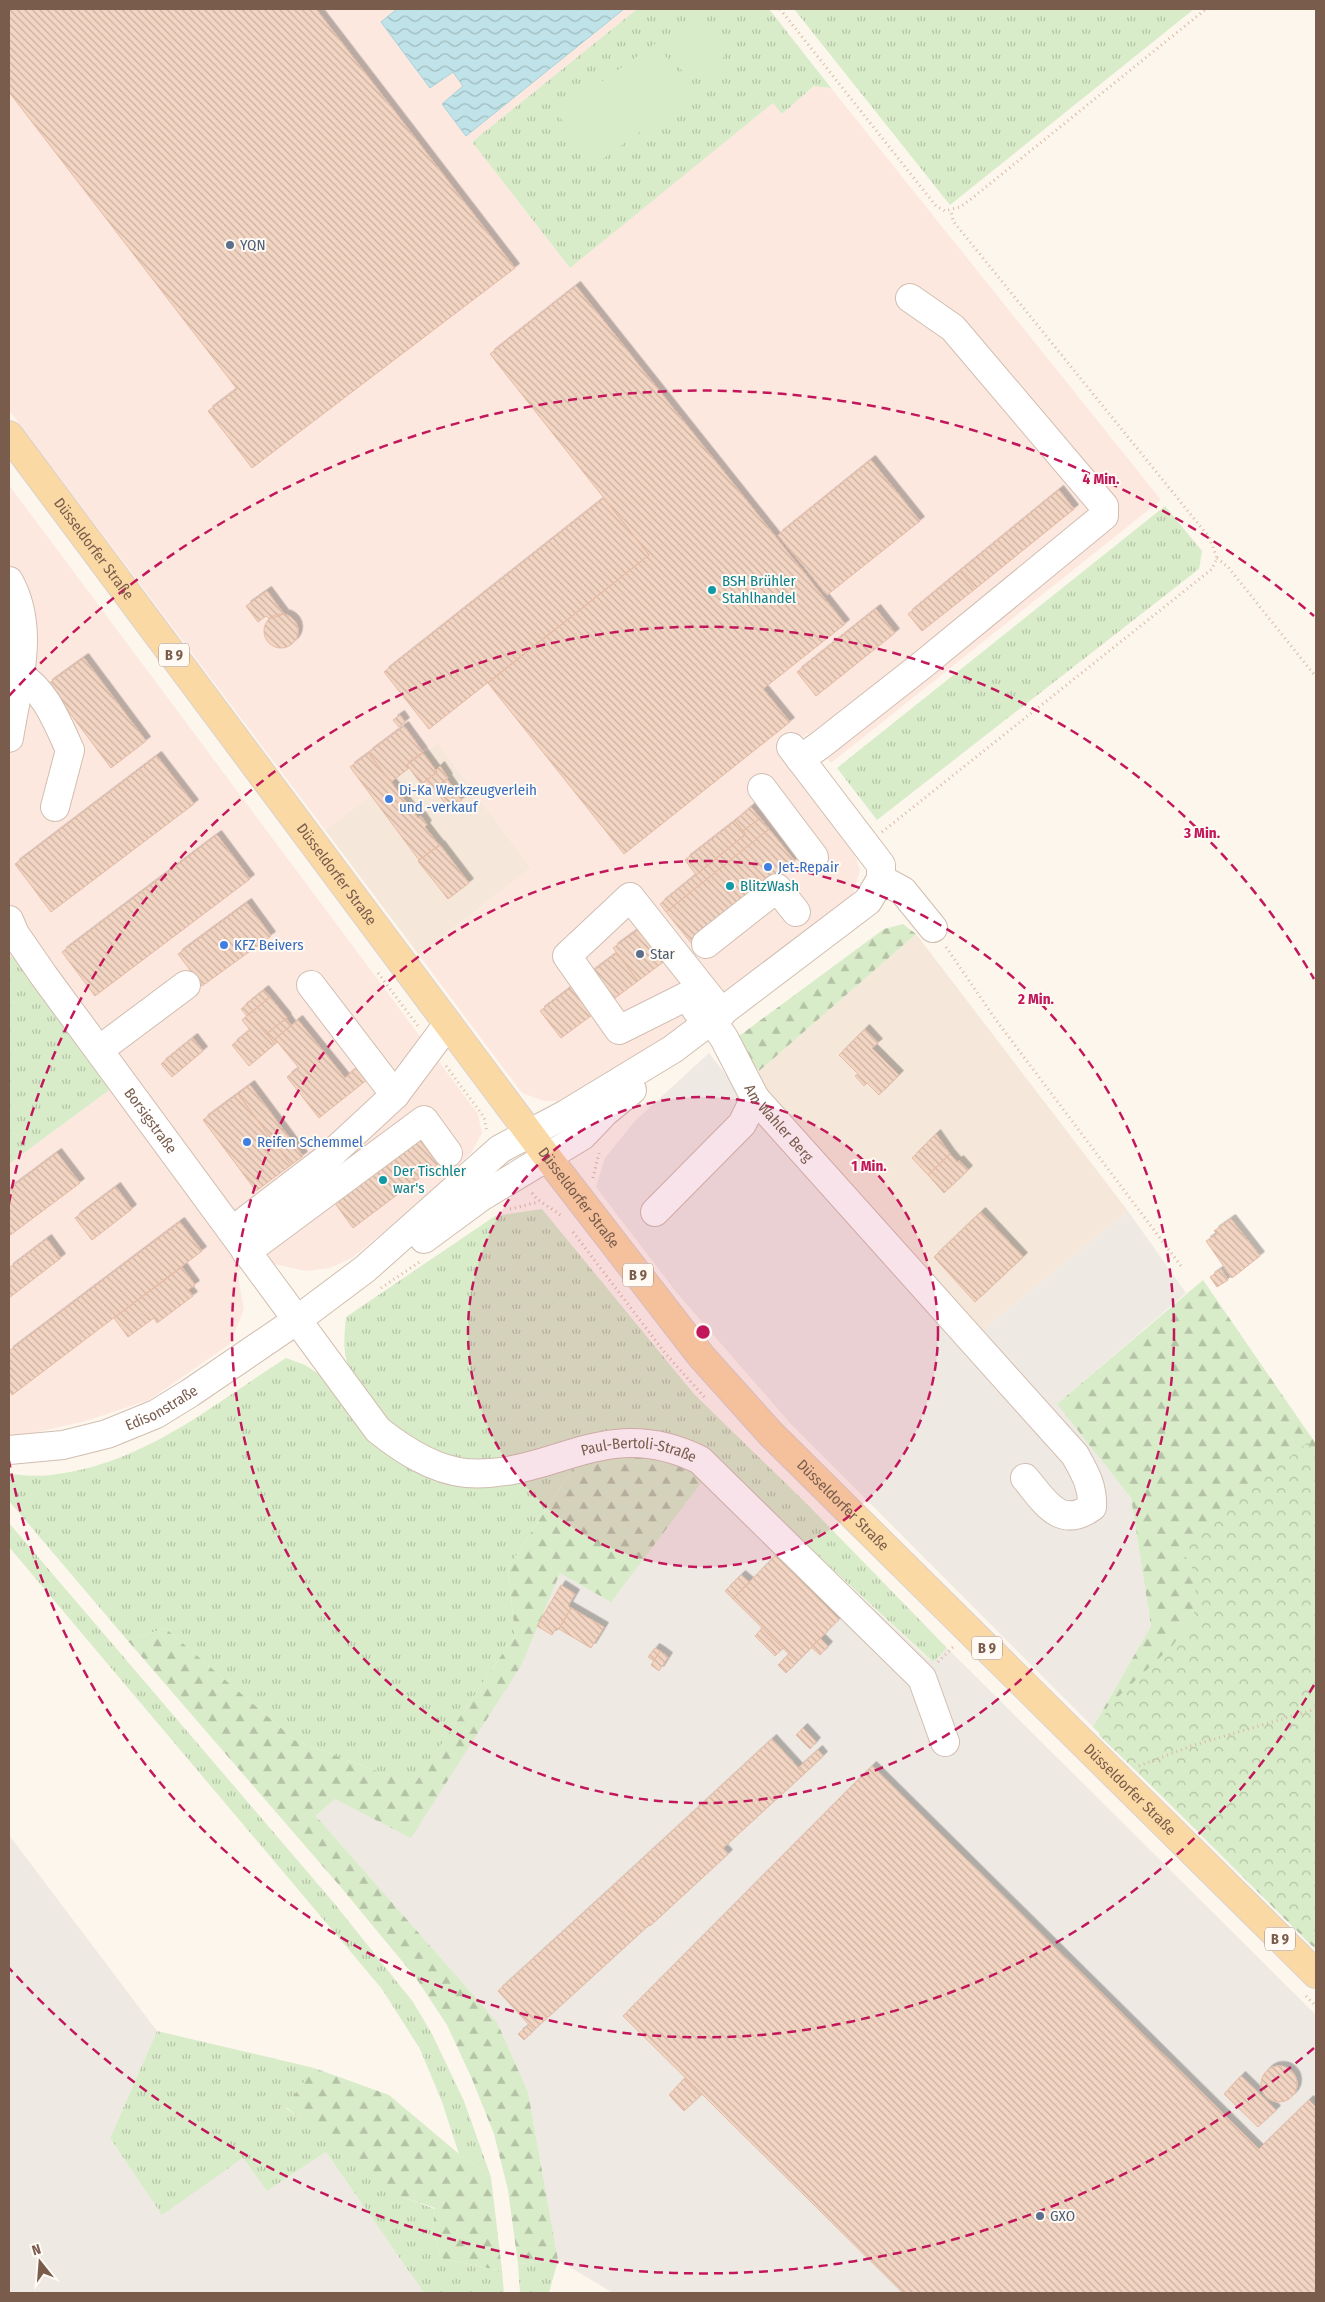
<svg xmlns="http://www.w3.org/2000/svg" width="1325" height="2302" font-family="'Fira Sans Condensed',sans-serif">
<defs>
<pattern id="grass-tufts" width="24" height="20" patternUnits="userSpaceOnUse" patternTransform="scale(1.25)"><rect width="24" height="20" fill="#d8ecc9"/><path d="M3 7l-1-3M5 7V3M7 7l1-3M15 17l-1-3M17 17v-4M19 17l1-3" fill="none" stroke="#b4c2a5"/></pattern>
<pattern id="forest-firs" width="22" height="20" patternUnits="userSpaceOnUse" patternTransform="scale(1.25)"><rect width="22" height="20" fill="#d8ecc9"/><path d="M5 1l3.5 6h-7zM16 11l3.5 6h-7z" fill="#b4c2a5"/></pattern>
<pattern id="park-crowns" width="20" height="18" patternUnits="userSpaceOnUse" patternTransform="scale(1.25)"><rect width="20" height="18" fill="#d8ecc9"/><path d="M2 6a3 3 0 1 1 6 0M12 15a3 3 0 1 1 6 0" fill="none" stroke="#b4c2a5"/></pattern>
<pattern id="water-waves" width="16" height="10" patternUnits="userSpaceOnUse" patternTransform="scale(1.25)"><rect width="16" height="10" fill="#bfe3e8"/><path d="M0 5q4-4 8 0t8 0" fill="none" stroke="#a0bbbe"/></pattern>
<pattern id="building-back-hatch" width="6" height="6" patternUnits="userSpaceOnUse" patternTransform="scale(1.25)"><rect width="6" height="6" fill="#f3d5c3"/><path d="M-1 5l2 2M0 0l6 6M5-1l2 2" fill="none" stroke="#cab0a1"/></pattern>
<filter id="shadow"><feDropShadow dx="4.5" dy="-4.5" stdDeviation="0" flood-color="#0004"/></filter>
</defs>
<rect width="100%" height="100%" fill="#fdf6ec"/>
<path fill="#f5e8da" d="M438 743 531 868 419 955 325 830Z
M916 934 1128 1211 966 1344 758 1116 759 1071Z"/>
<path fill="#fde8e0" d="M9 9H637L472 142 569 267 774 102 782 113 815 86 831 88 1161 500 831 763 808 733 784 751 853 849 860 870 851 901 643 1054 563 1101H544L522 1093 419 955 531 868 438 743 325 830 9 410Z
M9 485 478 1114 482 1133 471 1153 429 1194 352 1258 330 1268 306 1271 274 1264 261 1254 237 1272 244 1309 230 1344 149 1400 86 1421 20 1436 9 1435V1164L108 1091 111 1083 12 956 9 958Z"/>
<path fill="#efe9e4" d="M709 1053 758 1116 966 1344 1128 1211 1186 1293 1057 1404 1131 1498 1151 1626 1093 1727 790 1423 677 1293 596 1187 605 1158 635 1121Z
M717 1462 926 1657 933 1662 947 1648 1316 2015V2293H613L558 2260 528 2092 497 2022 316 1816 335 1799 522 1664 560 1572 704 1479Z
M9 1835 157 2031 110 2138 162 2214 243 2158 267 2191 326 2152 424 2293H9Z"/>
<path fill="url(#grass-tufts)" d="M637 9H769L831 88 814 86 782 114 773 103 570 268 472 142Z
M794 9H1194L950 205Z
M1165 506 1202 551 1199 569 877 820 837 768Z
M12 956 111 1083 108 1091 9 1164V958Z
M542 1209 694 1394 808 1505 947 1648 933 1662 717 1462C693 1447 670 1433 641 1430 560 1422 507 1494 421 1444 400 1431 389 1427 374 1406 347 1368 341 1365 346 1317L495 1216Z
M286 1358 305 1365 319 1374 398 1459 577 1462 508 1568 515 1635 414 1785 296 1741 165 1628 128 1641 9 1501V1474C22 1475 37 1477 51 1475 144 1464 209 1407 286 1358Z
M9 1523 334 1903 413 2002 432 2034 464 2101 491 2177 459 2154 442 2102 420 2049 382 1989 9 1547Z
M157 2031 314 2068 286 2108 402 2197 435 2209 433 2227 440 2258 502 2271 504 2293H424L326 2152 267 2191 243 2158 162 2215 110 2138Z
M558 2260 549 2293H520L518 2264Z"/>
<path fill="url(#forest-firs)" d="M903 924 916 934 759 1071 735 1039 884 929Z
M1203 1280 1316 1444V1950L1093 1727 1151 1626 1131 1498 1057 1404Z
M609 1455 673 1459 704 1479 611 1602 560 1573 522 1664 411 1838 335 1799 316 1816 497 2022 528 2092 558 2260 518 2264 508 2190 494 2134 472 2079 447 2025 416 1978 339 1885 128 1641 165 1628 296 1741 414 1785 515 1635 508 1568 577 1462Z
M314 2068 389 2095 459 2154 491 2177 502 2271 440 2258 433 2227 435 2208 402 2197 330 2144 286 2107Z"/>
<path fill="url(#park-crowns)" d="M1308 1442 1316 1456V1946L1099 1735 1107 1707 1173 1645 1194 1615 1196 1575 1180 1547Z"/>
<path fill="#d8ecc9" d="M674 52a25 25 0 1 1 50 0a25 25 0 1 1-50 0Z
M656 43 693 94 594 165 557 113Z"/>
<path fill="url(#water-waves)" stroke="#a5d3da" d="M397 9H624L466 136 442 104 463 86 453 72 430 88 381 22Z"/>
<path fill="url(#building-back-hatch)" stroke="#e6bba3" filter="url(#shadow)" d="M9 9H316L515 268 252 468 208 411 237 389 9 92Z
M576 286 845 624 763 689 790 722 624 854 488 683 649 555 490 354Z
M871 460 920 521 827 595 778 535Z
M1059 490 1074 509 975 589 960 571Z
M604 498 649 555 429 729 384 672Z
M960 571 975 589 922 631 908 614Z
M267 591 284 614 269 619 266 616 258 622 246 606Z
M876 609 895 633 816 696 797 672Z
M264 631a17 17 0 1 1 34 0a17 17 0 1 1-34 0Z
M84 658 146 741 111 768 48 684Z
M400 715 405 722 399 727 393 720Z
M404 726 423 752 410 761 407 765 409 768 391 782 368 753Z
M369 753 418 818 421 816 427 825 425 827 439 845 419 860 350 767Z
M423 753 437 772 421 784 407 765Z
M157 756 194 804 51 912 15 864Z
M440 766 448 778 434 788 422 784 437 772 436 770Z
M447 779 462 800 449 809 434 788Z
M751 807 760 818 743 831 735 821Z
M760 818 769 829 666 912 660 904 746 834 743 831Z
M735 821 746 834 696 875 685 860Z
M769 829 795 861 692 944 666 912Z
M217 835 250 879 95 996 62 952Z
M440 845 469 883 448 899 418 861Z
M247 903 271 936 202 986 178 954Z
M642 927 666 960 638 981 613 948Z
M617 953 638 981 561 1038 540 1011Z
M264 990 270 997 247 1016 241 1009Z
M270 997 287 1018 266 1034 249 1014Z
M249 1014 275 1044 249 1066 232 1045 250 1030 242 1020Z
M286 1018 291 1025 275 1039 277 1042 275 1044 267 1034Z
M298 1020 345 1078 358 1067 368 1079 319 1118 287 1077 299 1068 275 1039Z
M865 1029 878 1043 872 1048 899 1075 879 1095 867 1083 864 1086 855 1076 858 1074 839 1055Z
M193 1038 203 1051 172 1077 161 1064Z
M250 1085 303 1156 291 1165 238 1094Z
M238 1094 291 1165 256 1191 203 1120Z
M413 1132 438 1164 353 1228 329 1195Z
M936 1134 950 1154 928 1175 912 1158Z
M57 1153 80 1183 9 1236V1189Z
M950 1154 957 1162 959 1160 968 1170 944 1193 928 1175Z
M116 1187 132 1209 92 1240 75 1218Z
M981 1212 1023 1257 975 1302 934 1257Z
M1231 1219 1260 1256 1232 1278 1206 1241 1217 1234 1214 1231Z
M180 1222 202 1251 12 1395 9 1390V1351Z
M47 1239 61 1258 9 1298V1268Z
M182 1267 195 1285 188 1290 193 1296 157 1323 154 1318 128 1337 114 1318Z
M1221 1269 1228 1280 1217 1287 1210 1277Z
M775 1556 839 1619 797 1662 733 1599Z
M741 1575 749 1582 733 1599 725 1591Z
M561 1585 575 1594 568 1606 571 1608 559 1629 556 1628 552 1635 537 1626Z
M571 1608 604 1627 591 1648 559 1629Z
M762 1628 783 1648 775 1656 755 1636Z
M820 1638 828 1646 820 1655 811 1647Z
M655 1648 660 1651 654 1661 648 1657Z
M660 1651 668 1657 659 1671 651 1665Z
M789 1654 797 1662 786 1673 778 1665Z
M803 1728 816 1742 810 1749 796 1735Z
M772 1739 804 1774 723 1848 691 1814Z
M818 1750 823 1756 804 1774 798 1768Z
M872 1766 1259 2149 1309 2100 1316 2107V2293H903L623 2016Z
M691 1814 728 1854 650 1926 613 1886Z
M613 1886 649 1925 534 2030 498 1991Z
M529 2025 534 2030 524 2040 518 2034Z
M1261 2084a18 18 0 1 1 36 0a18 18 0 1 1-36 0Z
M1241 2076 1276 2110 1258 2127 1224 2094Z
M685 2078 702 2094 684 2111 669 2095Z"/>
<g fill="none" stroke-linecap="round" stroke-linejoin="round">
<g stroke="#d1beb0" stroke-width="30">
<g id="minor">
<path d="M9 581C36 629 17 687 9 738"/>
<path d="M19 675C46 691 57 722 70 750L55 807"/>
<path d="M800 759 819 746 921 666 1104 516V506L953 328 910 298"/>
<path d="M762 788 814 857"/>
<path d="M881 879 903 891 933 928"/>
<path id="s1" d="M9 920 15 934 44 976 378 1430C402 1449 433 1470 466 1473 554 1479 605 1413 700 1460L922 1678 945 1742"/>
<path d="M706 944 777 888 796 912"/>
<path d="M311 985 395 1095"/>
<path id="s2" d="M711 1020 724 1038 755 1098 1075 1455C1085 1473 1093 1486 1092 1507 1060 1530 1045 1502 1025 1478"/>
<path d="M706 1024 687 996 619 1030 567 956 630 897 722 1013"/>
<path d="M99 1050 186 985"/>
<path d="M655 1212 742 1124 755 1098"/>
<path d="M232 1231 326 1159 395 1095 448 1024"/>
<path d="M424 1239 481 1197 582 1136 605 1112 632 1090"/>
<path d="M246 1252 424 1120 448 1153"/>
<path id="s3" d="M9 1450 63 1445 107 1434 156 1414 190 1393 297 1320 365 1269 500 1149 566 1114 673 1049 868 901 881 879V865L791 747"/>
</g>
</g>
<g stroke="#dad1cd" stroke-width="30">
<g id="major">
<path id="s4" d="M9 435 548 1158 701 1356 770 1433 1316 1974"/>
</g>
</g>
<path stroke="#d9b8a5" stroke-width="3" stroke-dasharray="1 4" stroke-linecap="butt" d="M780 9 936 206 945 211 960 207 971 199 1206 9
M1217 558 1228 567 1316 677
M882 832 1212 569 1217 558 1209 537 953 221 951 210
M946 947 996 1020 1181 1266
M378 973 418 1026
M446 1066 484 1117 487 1132
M593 1178 599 1153
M532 1193C540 1204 552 1207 562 1217
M510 1209 539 1202
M573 1232 665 1353 706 1399
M381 1288 421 1261
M938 1662 953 1647
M1139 1766 1191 1746 1316 1709
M1306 1996 1316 2006"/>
<use href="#minor" stroke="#fff" stroke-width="28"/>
<use href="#major" stroke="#fbd9a5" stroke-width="28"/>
</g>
<circle cx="703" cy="1332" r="235" fill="#c2185b" fill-opacity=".12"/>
<g fill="none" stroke="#c2185b" stroke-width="2.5" stroke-dasharray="9 6">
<circle cx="703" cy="1332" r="235"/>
<circle cx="703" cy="1332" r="471"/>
<path d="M1314 1685A706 706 0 0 1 9 1461M9 1203A706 706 0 0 1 1314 979"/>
<path d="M1314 2048A941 941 0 0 1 9 1968M9 696A941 941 0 0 1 1314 616"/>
</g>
<g fill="#5c6f8a" stroke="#fffaf3" stroke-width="2">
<circle cx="230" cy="245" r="5"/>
<circle cx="640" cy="954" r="5"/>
<circle cx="1040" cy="2216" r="5"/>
</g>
<g fill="#0f9aa8" stroke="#fffaf3" stroke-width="2">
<circle cx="712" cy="590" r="5"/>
<circle cx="730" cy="886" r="5"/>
<circle cx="383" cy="1180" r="5"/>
</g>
<g fill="#3f7fe0" stroke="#fffaf3" stroke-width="2">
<circle cx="389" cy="799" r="5"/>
<circle cx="768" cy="867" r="5"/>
<circle cx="224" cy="945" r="5"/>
<circle cx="247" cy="1142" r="5"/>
</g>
<g text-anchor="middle" stroke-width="4" stroke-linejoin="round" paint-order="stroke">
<g fill="#fffaf3" stroke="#a28b7f" stroke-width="1">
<rect x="159" y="643.5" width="30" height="23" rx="4"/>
<rect x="623" y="1263.5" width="30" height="23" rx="4"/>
<rect x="972" y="1636.5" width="30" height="23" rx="4"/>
<rect x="1265" y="1927.5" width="30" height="23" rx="4"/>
</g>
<g font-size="14" font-weight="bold" fill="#7a5c4d">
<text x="174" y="660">B 9</text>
<text x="638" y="1280">B 9</text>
<text x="987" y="1653">B 9</text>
<text x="1280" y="1944">B 9</text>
</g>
<g font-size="15" fill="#4e5e75" stroke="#fffaf3" text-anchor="start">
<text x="240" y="250">YQN</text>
<text x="650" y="959">Star</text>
<text x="1050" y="2221">GXO</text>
</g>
<g font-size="15" fill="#7a5c4d" stroke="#fffaf3">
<text dy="5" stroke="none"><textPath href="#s4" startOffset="142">Düsseldorfer Straße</textPath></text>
<text dy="5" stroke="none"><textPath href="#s4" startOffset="548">Düsseldorfer Straße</textPath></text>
<text dy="5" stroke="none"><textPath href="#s1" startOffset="246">Borsigstraße</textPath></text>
<text dy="5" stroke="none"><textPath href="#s2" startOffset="124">Am Wahler Berg</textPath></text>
<text dy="5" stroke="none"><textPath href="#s4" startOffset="952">Düsseldorfer Straße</textPath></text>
<text dy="5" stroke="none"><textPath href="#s3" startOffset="160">Edisonstraße</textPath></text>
<text dy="5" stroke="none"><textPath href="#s1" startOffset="906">Paul-Bertoli-Straße</textPath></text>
<text dy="5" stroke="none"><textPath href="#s4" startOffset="1358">Düsseldorfer Straße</textPath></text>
<text dy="5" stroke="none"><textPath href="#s4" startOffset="1762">Düsseldorfer Straße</textPath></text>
</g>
<g font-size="15" fill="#0d838f" stroke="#fffaf3" text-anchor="start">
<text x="722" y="586">BSH Brühler<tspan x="722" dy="17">Stahlhandel</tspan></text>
<text x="740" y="891">BlitzWash</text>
<text x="393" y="1176">Der Tischler<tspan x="393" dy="17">war's</tspan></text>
</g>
<g font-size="15" fill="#366cbe" stroke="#fffaf3" text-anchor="start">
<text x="399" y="795">Di-Ka Werkzeugverleih<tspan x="399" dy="17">und -verkauf</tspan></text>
<text x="778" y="872">Jet-Repair</text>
<text x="234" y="950">KFZ Beivers</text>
<text x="257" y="1147">Reifen Schemmel</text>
</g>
</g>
<circle cx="703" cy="1332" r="8" fill="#c2185b" stroke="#fffaf3" stroke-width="2.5"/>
<g font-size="15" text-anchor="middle" font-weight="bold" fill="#c2185b" stroke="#fffaf3" stroke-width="4" stroke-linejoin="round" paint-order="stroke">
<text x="1101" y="484">4 Min.</text>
<text x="1202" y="838">3 Min.</text>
<text x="1036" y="1004">2 Min.</text>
<text x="869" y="1171">1 Min.</text>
</g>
<rect width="1325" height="2302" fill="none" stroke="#7a5c4d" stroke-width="20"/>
<g transform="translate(40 2262) rotate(343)" stroke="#fffaf3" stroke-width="4" paint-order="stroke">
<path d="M0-4L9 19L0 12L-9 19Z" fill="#7a5c4d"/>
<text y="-8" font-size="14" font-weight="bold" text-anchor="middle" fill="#7a5c4d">N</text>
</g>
</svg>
